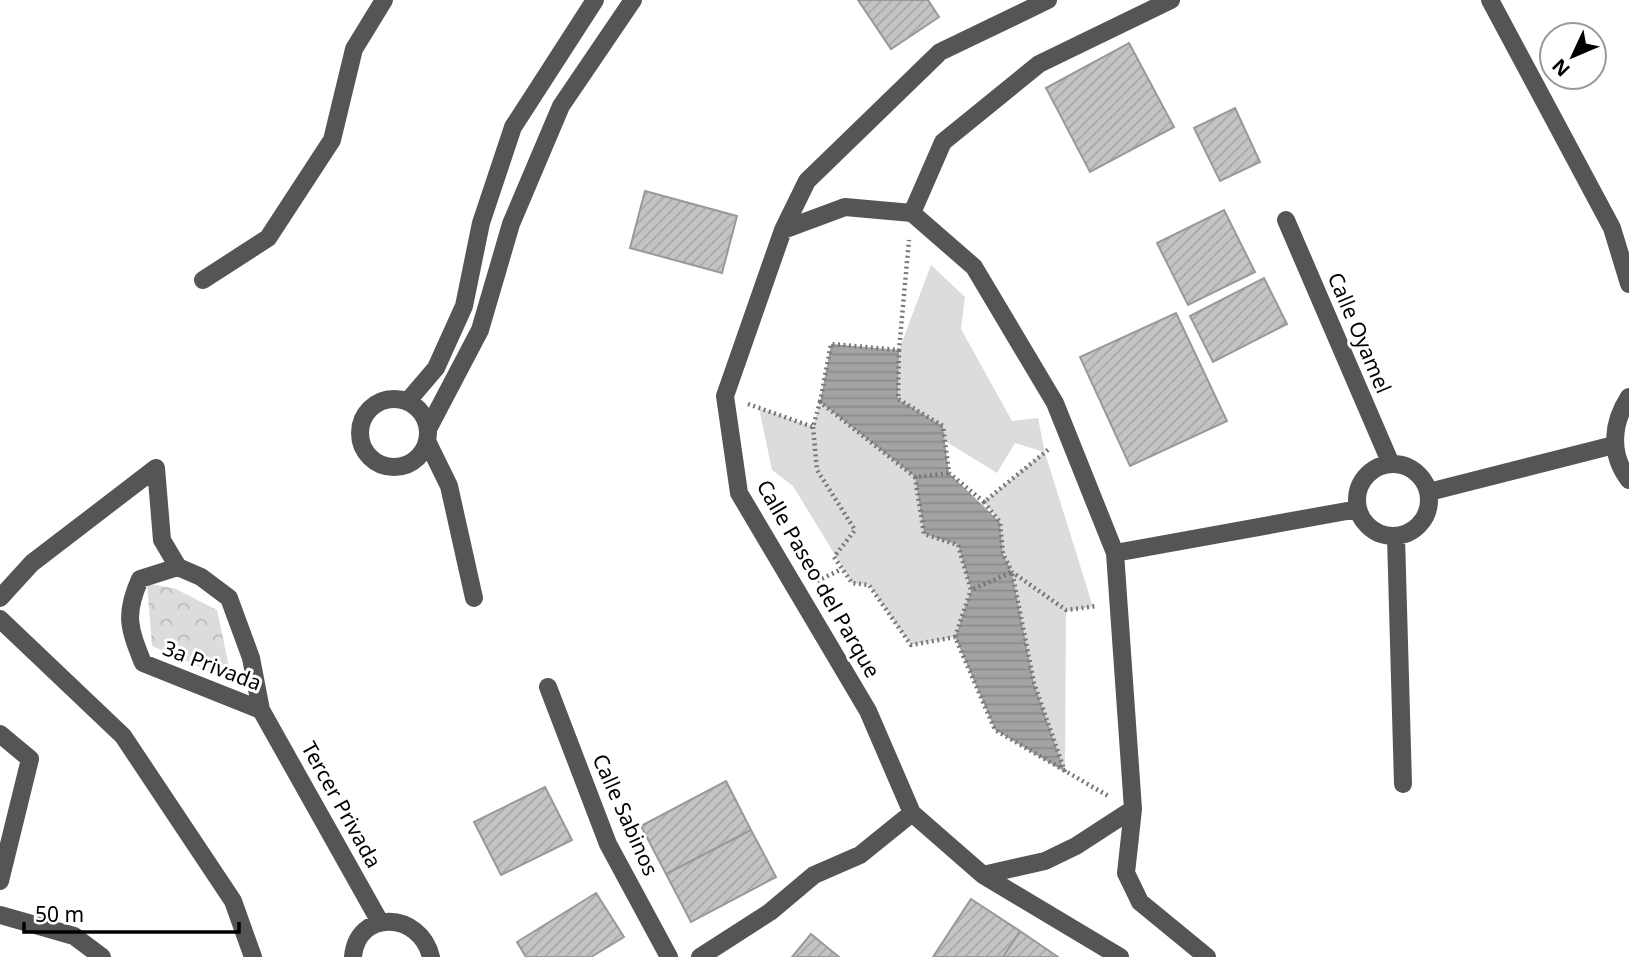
<svg xmlns="http://www.w3.org/2000/svg" width="1629" height="957" font-family="'Noto Sans',sans-serif">
<defs>
<pattern id="forest-crowns" width="20" height="18" patternUnits="userSpaceOnUse" patternTransform="scale(1.75)"><rect width="20" height="18" fill="#dcdcdc"/><path d="M2 6a3 3 0 1 1 6 0M12 15a3 3 0 1 1 6 0" fill="none" stroke="#bbb"/></pattern>
<pattern id="water-rules" width="6" height="5" patternUnits="userSpaceOnUse" patternTransform="scale(1.75)"><rect width="6" height="5" fill="#a3a3a3"/><path d="M0 2.5h6" fill="none" stroke="#8b8b8b"/></pattern>
<pattern id="building-hatch" width="6" height="6" patternUnits="userSpaceOnUse" patternTransform="scale(1.75)"><rect width="6" height="6" fill="#c4c4c4"/><path d="M-1 1l2-2M0 6l6-6M5 7l2-2" fill="none" stroke="#a7a7a7"/></pattern>
</defs>
<rect width="100%" height="100%" fill="#fff"/>
<path fill="#dcdcdc" d="M931 265 965 297 961 329 1012 421 1038 418 1045 453 1093 607 1066 611 1065 772 1034 683 1012 572 1003 554 1000 522 984 502 1044 452 1015 443 997 473 945 441 943 426 898 399 899 350Z
M820 402 915 477 924 534 958 545 971 590 955 637 911 645 869 585 852 583 793 486 772 470 759 408 813 427Z"/>
<path fill="url(#forest-crowns)" d="M147 583 176 589 217 610 232 681 152 646Z"/>
<path fill="url(#water-rules)" d="M831 344 899 350 898 399 943 426 949 473 1000 522 1003 554 1012 572 1034 683 1065 772 995 730 955 637 971 590 958 545 924 534 915 477 820 402Z"/>
<path fill="url(#building-hatch)" stroke="#999" stroke-width="2" d="M858 0H928L939 17 891 49Z
M1129 43 1174 127 1090 172 1046 88Z
M1235 108 1260 162 1220 181 1194 128Z
M645 191 737 216 722 273 630 248Z
M1224 210 1255 272 1188 305 1157 243Z
M1264 278 1287 324 1213 362 1190 316Z
M1176 313 1227 421 1130 466 1080 357Z
M726 781 751 830 666 874 641 826Z
M545 787 572 840 501 875 474 822Z
M751 830 776 877 691 922 666 874Z
M596 893 624 937 591 957H526L517 942Z
M971 899 1020 931 1003 957H933Z
M1020 931 1058 957H1003Z
M811 934 839 957H792Z"/>
<g fill="none" stroke-linecap="round" stroke-linejoin="round">
<path stroke="#777" stroke-width="4.5" stroke-dasharray="2 3.5" stroke-linecap="butt" d="M899 350 898 399 943 426 949 473 984 502 1049 449
M820 402 831 344 899 350 909 240
M748 404 813 427 820 402 915 477 949 473
M813 427 817 470 855 530 834 557 852 583 869 585 911 645 955 637 995 730 1110 797
M915 477 924 534 958 545 971 590 1012 572 1034 683 1065 772
M984 502 1000 522 1003 554 1012 572 1066 610 1097 606
M817 581 842 569
M955 637 971 590"/>
<path stroke="#555" stroke-width="18" d="M1048 0 940 52 807 181 783 230 725 396 739 493 868 711 912 813 983 875 1120 957
M1490 0 1612 228 1629 284
M912 213 943 142 1039 64 1171 0
M1286 220 1391 464
M783 230 845 207 912 213 974 267 1055 403 1115 553 1133 809 1126 873 1140 902 1207 957
M203 280 268 238 332 140 354 49 384 0
M1629 397C1612 423 1609 454 1629 480
M360 433a34 34 0 1 1 68 0a34 34 0 1 1-68 0Z
M407 402 436 368 464 306 481 223 513 127 595 0
M428 429 480 330 511 224 561 106 633 0
M427 441 449 486 474 598
M1357 500a36 36 0 1 1 72 0a36 36 0 1 1-72 0Z
M156 468 162 540 178 567
M1429 492 1614 445
M1396 537 1403 784
M1115 553 1358 509
M0 598 32 563 156 468
M0 619 123 736 233 901 253 957
M548 687 608 844 669 957
M261 710 143 663C129 628 124 615 140 579L178 567 201 577 229 598 251 658 261 710 380 922
M0 734 30 759 0 881
M983 875 1045 861 1076 846 1133 809
M0 915 74 936 102 957
M353 957C357 909 420 911 431 957
M700 957 770 912 814 875 860 855 912 813"/>
</g>
<g text-anchor="middle" stroke-width="6" stroke-linejoin="round" paint-order="stroke">
<g font-size="21" fill="#000" stroke="#fff">
<text transform="translate(1359 333) rotate(67)" y="7">Calle Oyamel</text>
<text transform="translate(818 579) rotate(60)" y="7">Calle Paseo del Parque</text>
<text transform="translate(212 666) rotate(21)" y="7">3a Privada</text>
<text transform="translate(341 805) rotate(61)" y="7">Tercer Privada</text>
<text transform="translate(625 815) rotate(66)" y="7">Calle Sabinos</text>
</g>
</g>
<g transform="translate(1573 56) rotate(226)"><circle r="33" fill="#ffffff" stroke="#999999" stroke-width="2"/>
<path d="M0-5L12 26L0 18L-12 26Z" fill="#000000"/>
<text y="-10" font-size="19" font-weight="bold" text-anchor="middle" fill="#000000">N</text>
</g>
<path d="M24 922v10h215v-10" fill="none" stroke="#000000" stroke-width="3.5"/>
<text x="35" y="922" font-size="21" fill="#000000" stroke="#ffffff" stroke-width="5" paint-order="stroke">50 m</text>
</svg>
